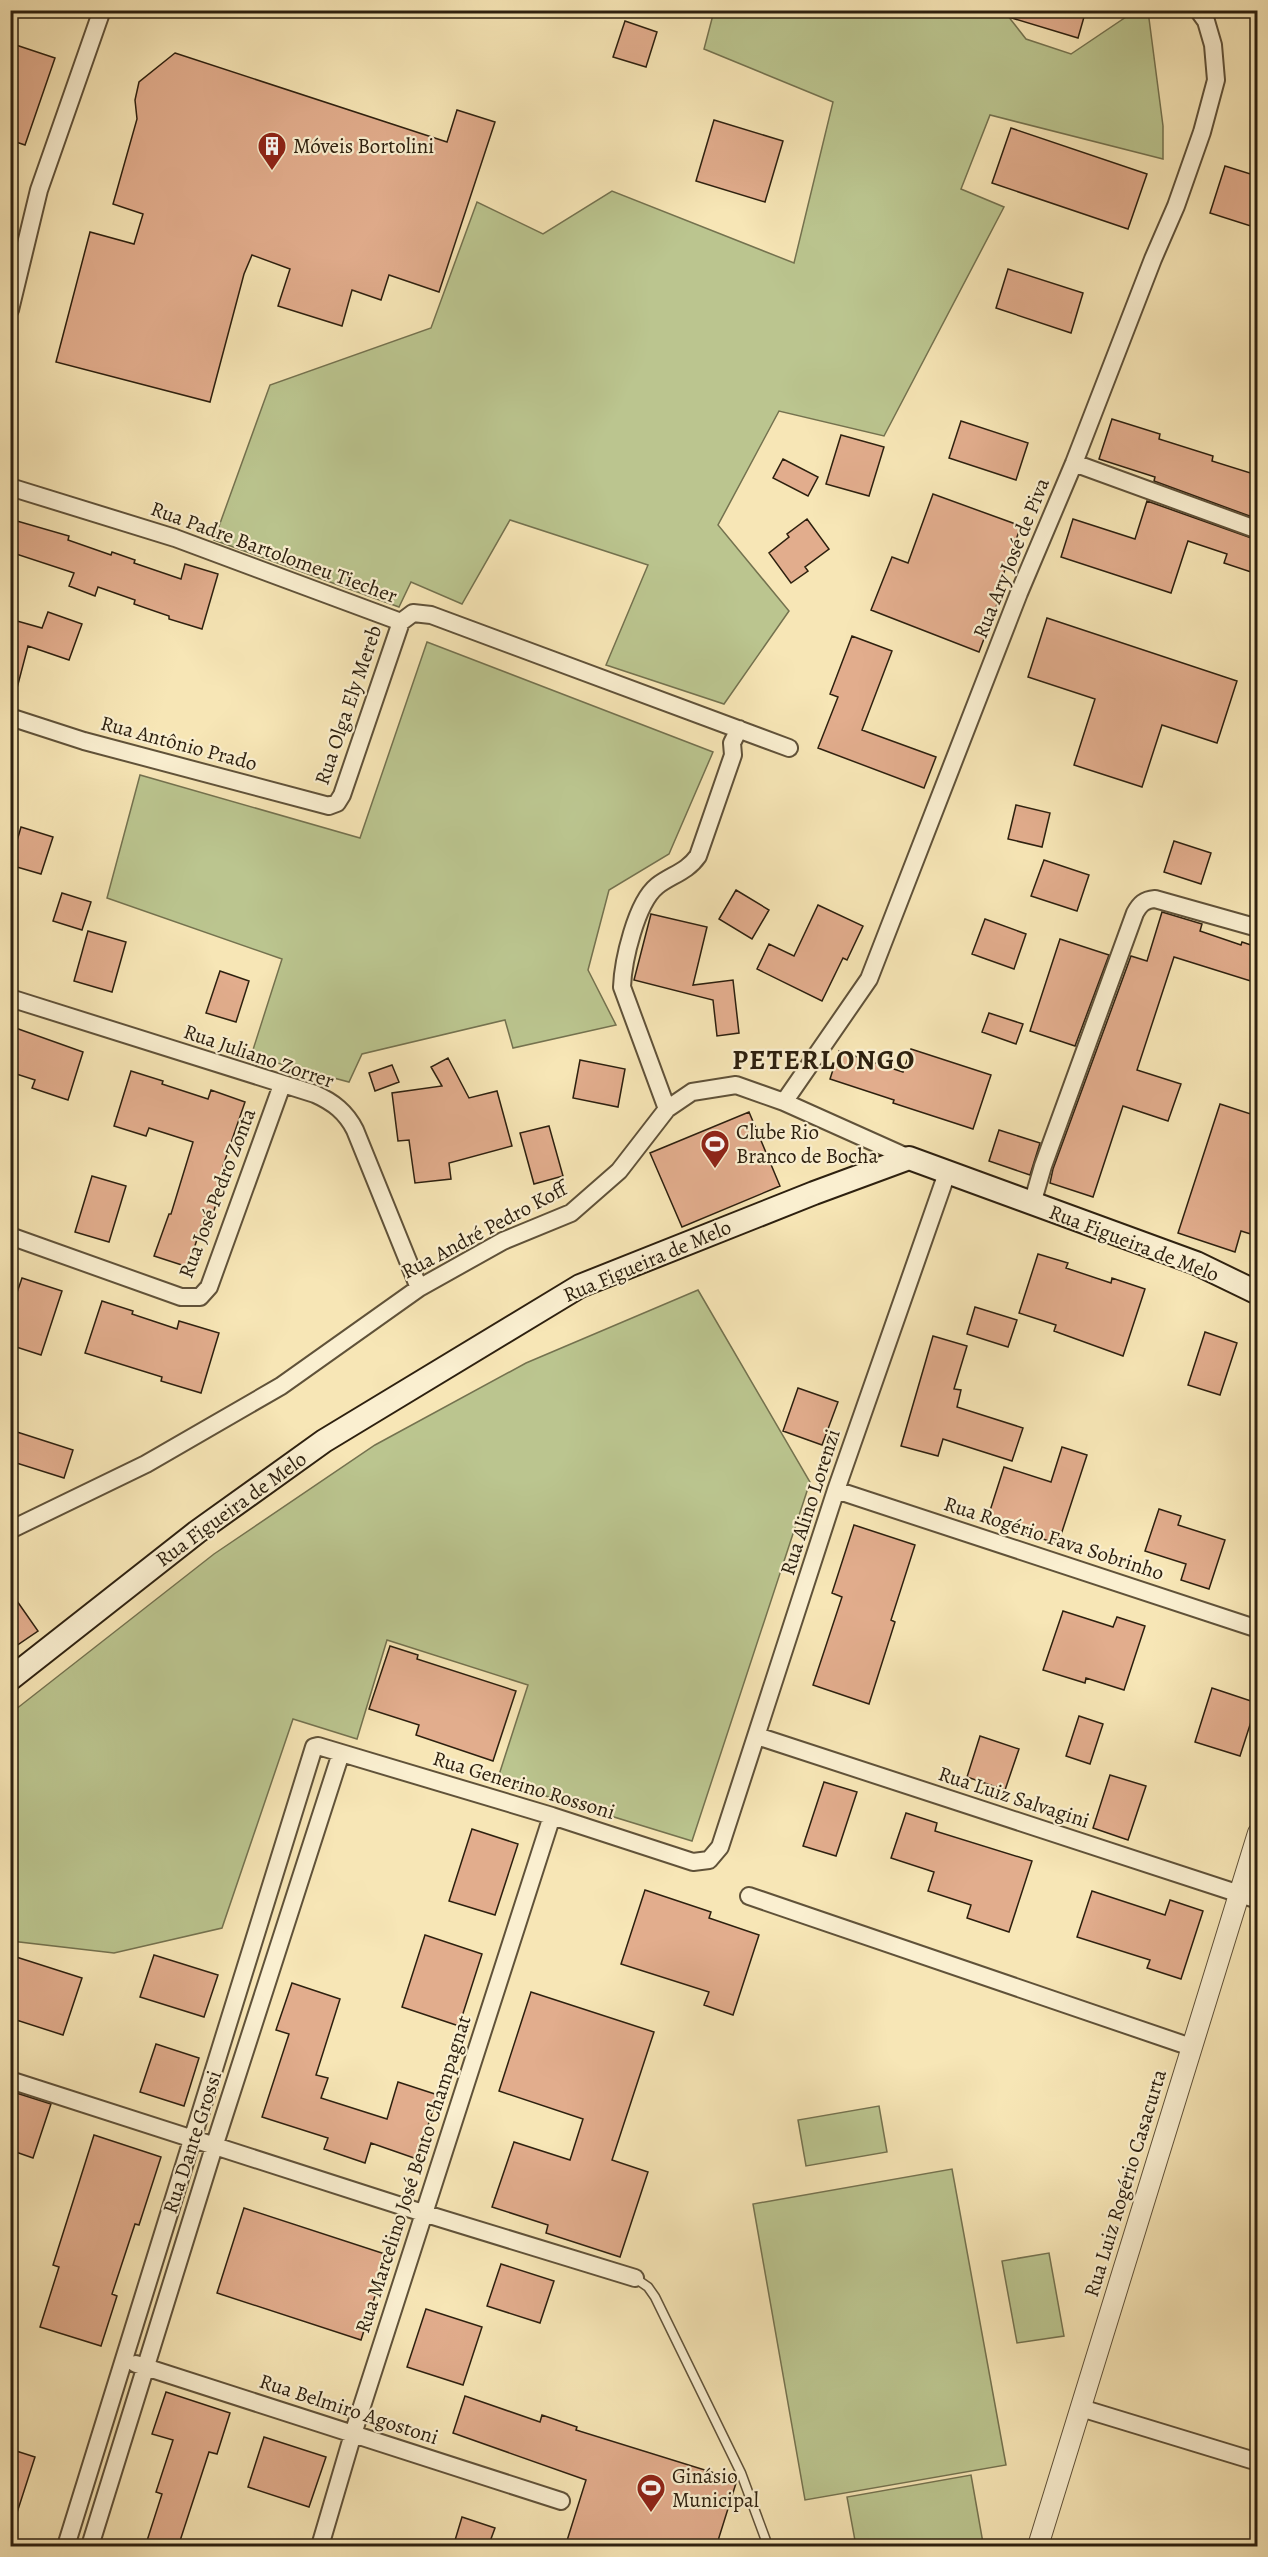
<svg xmlns="http://www.w3.org/2000/svg" width="1268" height="2557" font-family="Alegreya,serif">
<rect width="100%" height="100%" fill="#f7e6b6"/>
<filter id="stains"><feTurbulence type="fractalNoise" baseFrequency=".00333" numOctaves="4"/><feColorMatrix values="0 0 0 0 .2 0 0 0 0 .09 0 0 0 0 .02 0 0 0 .5 -.17"/></filter>
<radialGradient id="worn" r=".72"><stop offset=".6" stop-color="#630" stop-opacity="0"/><stop offset="1" stop-color="#630" stop-opacity=".3"/></radialGradient>
<path fill="#bbc58f" stroke="#74724f" stroke-width="1.5" d="M714 11H1004L1026 39 1071 54 1135 11H1148L1163 126V159L990 115 961 189 1004 207 884 436 779 411 718 525 789 611 724 704 606 665 648 565 510 520 462 604 411 582 399 607 214 540 270 385 431 328 477 202 543 234 612 191 794 263 833 102 704 49Z
M427 642 713 752 669 854 609 890 588 970 616 1025 513 1048 505 1020 362 1054 349 1082 251 1056 282 959 107 898 140 775 360 838Z
M698 1290 810 1482 692 1841 497 1781 528 1685 387 1640 357 1739 293 1719 222 1928 114 1953 11 1941V1713L214 1554 375 1445 526 1363Z
M879 2106 887 2152 806 2166 798 2120Z
M952 2169 1006 2465 805 2500 753 2204Z
M1049 2253 1064 2336 1017 2343 1002 2261Z
M971 2475 983 2543 964 2546H856L847 2497Z"/>
<path fill="#e2ad8d" stroke="#2d200f" stroke-width="1.5" d="M1003 10H1086L1078 38 1002 15Z
M625 21 657 32 646 67 613 57Z
M10 43 55 58 25 145 10 140Z
M175 53 447 142 457 110 495 122 439 292 389 275 381 300 352 290 342 326 278 306 290 269 252 255 244 274 210 402 56 362 90 232 134 244 143 214 113 204 137 119 135 100 139 82Z
M714 120 783 141 765 202 696 181Z
M1011 128 1147 174 1128 229 992 183Z
M1225 166 1257 176V228L1210 213Z
M1008 269 1083 293 1071 333 996 308Z
M1112 419 1160 434 1159 439 1213 456 1212 461 1257 475V509L1255 518 1154 481 1155 477 1099 459Z
M961 421 1028 443 1016 480 949 458Z
M841 435 884 447 869 496 826 484Z
M783 459 818 477 808 496 773 478Z
M933 494 1021 526 995 597 999 599 979 652 871 610 892 557 908 563Z
M1147 501 1257 540V574L1224 563 1227 554 1188 541 1171 593 1061 557 1073 519 1135 539Z
M10 519 69 536 68 540 111 555 112 552 135 560 134 563 181 579 185 564 218 574 202 629 169 619V616L134 604 135 600 98 587 95 596 69 586 74 573 10 552Z
M807 519 829 549 805 567 808 571 791 583 769 553 789 537 787 534Z
M48 612 82 624 69 660 28 646 16 692 10 691V619L42 628Z
M1047 618 1237 681 1217 743 1162 725 1142 787 1074 765 1095 699 1028 677Z
M852 636 892 651 862 730 936 757 924 788 818 748 838 697 830 694Z
M1016 805 1050 813 1042 847 1008 839Z
M21 827 53 837 41 874 10 865Z
M1174 841 1211 853 1201 884 1164 872Z
M1044 860 1089 875 1077 911 1031 896Z
M736 890 769 910 752 939 719 919Z
M62 893 91 902 82 930 53 921Z
M818 905 863 926 847 960 843 958 822 1001 757 969 769 944 794 956Z
M1162 912 1202 924 1200 931 1241 945 1242 942 1257 947V983L1174 957 1137 1070 1181 1084 1168 1121 1123 1106 1093 1197 1050 1183 1053 1169 1131 956 1147 961Z
M651 914 707 927 693 985 733 980 739 1033 717 1036 713 1000 634 980Z
M985 919 1026 934 1014 969 972 954Z
M88 931 126 942 112 992 74 981Z
M1060 939 1109 955 1075 1046 1030 1031Z
M220 971 249 981 236 1022 206 1013Z
M989 1013 1023 1024 1016 1044 982 1032Z
M10 1026 83 1052 68 1100 32 1088 35 1080 10 1072Z
M911 1049 991 1075 973 1129 893 1103 894 1100 830 1079 839 1051 903 1072Z
M448 1058 469 1098 497 1091 512 1146 449 1163 451 1179 415 1183 409 1140 398 1141 392 1093 442 1086 431 1067Z
M580 1060 625 1069 618 1107 573 1098Z
M392 1065 399 1082 375 1091 369 1073Z
M131 1071 163 1081 162 1084 208 1099 211 1090 245 1102 223 1166 227 1167 213 1214 206 1212 188 1267 154 1256 169 1214H171L193 1142 149 1128 146 1136 114 1126Z
M1220 1104 1257 1116V1236L1241 1231 1235 1252 1178 1233Z
M749 1112 780 1186 682 1227 650 1153Z
M549 1126 563 1176 534 1184 520 1133Z
M999 1130 1040 1143 1030 1175 989 1161Z
M92 1176 126 1186 109 1242 75 1232Z
M1038 1254 1068 1263 1066 1268 1111 1283 1112 1278 1145 1289 1123 1356 1054 1331 1056 1325 1019 1313Z
M22 1278 62 1291 41 1355 10 1345V1313Z
M102 1301 133 1311 132 1314 177 1329 179 1321 219 1333 201 1393 161 1381 162 1377 85 1353Z
M975 1307 1017 1320 1008 1347 967 1334Z
M1205 1332 1237 1343 1220 1395 1188 1385Z
M933 1336 967 1346 954 1389 961 1390 957 1407 1023 1428 1012 1461 943 1439 938 1456 901 1446Z
M798 1388 838 1402 822 1445 783 1431Z
M17 1432 73 1450 64 1478 10 1461V1451Z
M1062 1447 1087 1455 1058 1544 1025 1533 1026 1530 988 1517 1004 1467 1051 1482Z
M1159 1509 1181 1516 1178 1525 1225 1540 1209 1589 1181 1580 1186 1564 1145 1551Z
M854 1525 915 1545 891 1620 895 1622 869 1704 813 1685 842 1597 832 1593Z
M10 1591 38 1631 10 1650Z
M1063 1611 1113 1627 1117 1617 1145 1626 1124 1690 1086 1678 1085 1683 1043 1670Z
M390 1646 418 1655 417 1659 516 1691 493 1761 416 1735 419 1725 369 1709Z
M1212 1688 1257 1703 1240 1756 1195 1742Z
M1079 1716 1103 1724 1090 1764 1066 1756Z
M980 1736 1019 1749 1005 1790 967 1777Z
M1110 1775 1146 1786 1128 1840 1093 1828Z
M824 1782 857 1792 836 1856 803 1846Z
M906 1813 937 1823 935 1831 1032 1861 1009 1932 967 1918 971 1905 928 1891 934 1872 891 1858Z
M472 1829 518 1844 495 1915 449 1901Z
M645 1890 711 1912 709 1918 759 1935 733 2015 704 2005 709 1992 621 1964Z
M1092 1891 1165 1915 1170 1900 1203 1911 1181 1979 1147 1968 1150 1960 1077 1937Z
M425 1935 482 1954 459 2026 402 2007Z
M10 1955 82 1978 63 2035 10 2018Z
M154 1955 218 1975 204 2017 140 1997Z
M292 1983 340 1999 316 2075 328 2078 321 2098 387 2119 398 2082 438 2095 417 2159 371 2143 365 2163 324 2149 328 2138 262 2117 289 2034 276 2030Z
M531 1992 654 2032 612 2160 648 2172 620 2257 546 2233 548 2225 492 2207 514 2142 570 2160 583 2119 499 2091Z
M156 2044 199 2058 184 2106 140 2092Z
M10 2091 51 2104 33 2158 10 2150Z
M94 2135 161 2157 139 2225 135 2224 112 2294 117 2296 101 2346 40 2327 59 2267 53 2265Z
M244 2208 388 2255 361 2340 217 2293Z
M501 2264 554 2281 540 2323 487 2306Z
M426 2309 482 2327 463 2385 407 2367Z
M166 2392 230 2413 217 2454 209 2452 178 2547H145L162 2494 156 2492 173 2440 152 2434Z
M465 2396 540 2422 542 2415 577 2427 576 2430 737 2480 716 2547H565L586 2480 453 2433Z
M264 2437 326 2457 309 2507 248 2487Z
M10 2449 35 2457 14 2522H10Z
M462 2517 495 2528 488 2547H453Z"/>
<g fill="none" stroke-linecap="round" stroke-linejoin="round">
<g stroke="#605239" stroke-width="11">
<path id="service" d="M635 2278 648 2287 655 2297 741 2473 768 2546"/>
</g>
<g stroke="#605239" stroke-width="20">
<path id="minor" d="M10 310 39 190 102 10
M1074 463 1258 530
M10 487 175 538 401 622
M401 622 413 613 431 615 789 748
M10 717 84 741 329 806 337 803 342 795 401 622
M10 998 315 1094C333 1102 346 1112 355 1130L419 1288
M784 1102 869 979 1019 593 1074 463 1153 259 1176 206 1202 132 1216 80 1213 45 1206 21 1198 10
M667 1109 622 987C623 961 636 903 657 886 671 875 687 872 698 856L733 755 732 743 739 729
M1032 1204 1043 1166 1135 913C1140 904 1144 900 1155 899L1258 928
M10 1236 181 1297H200L209 1287 282 1085
M836 1490 1258 1629
M10 1530 146 1464 281 1386 419 1288 503 1241 571 1213 619 1171 667 1109 692 1092 736 1085 784 1102 909 1158
M757 1736 1258 1900
M749 1896 1191 2047
M10 2080 423 2213 635 2278
M136 2364 561 2501
M1081 2408 1258 2462
M66 2546 314 1747 318 1746 552 1816 693 1862 709 1860 720 1847 836 1490 947 1173
M90 2546 214 2147 341 1753
M320 2546 353 2434 552 1816"/>
</g>
<g stroke="#605239" stroke-width="22">
<path id="tertiary" d="M1038 2546 1258 1833"/>
</g>
<g stroke="#2d200f" stroke-width="26">
<path id="secondary" d="M10 1679 197 1532 324 1441 580 1286 814 1193 909 1158 1196 1263 1258 1293"/>
</g>
<use href="#service" stroke="#faefd0" stroke-width="8"/>
<use href="#minor" stroke="#faefd0" stroke-width="16"/>
<use href="#tertiary" stroke="#faefd0" stroke-width="20"/>
<use href="#secondary" stroke="#faefd0" stroke-width="22"/>
</g>
<defs>
<g id="building-pin" transform="scale(1.5)"><path d="M0 17L-7.5 6A9.5 9.5 0 1 1 7.5 6Z" fill="#8f2418" stroke="#faefd0"/><path d="M-4-6H4V6H1V3H-1V6H-4ZM-2.5-4.3h1.7v1.8h-1.7ZM.8-4.3h1.7v1.8H.8ZM-2.5-1h1.7V.8h-1.7ZM.8-1h1.7V.8H.8Z" fill="#fff"/></g>
<g id="stadium-pin" transform="scale(1.5)"><path d="M0 17L-7.5 6A9.5 9.5 0 1 1 7.5 6Z" fill="#8f2418" stroke="#faefd0"/><path d="M0-5a6.5 5 0 1 0 0 10a6.5 5 0 1 0 0-10ZM-3.5-1.8h7v3.6h-7Z" fill="#fff"/></g>
</defs>
<g fill-rule="evenodd">
<use href="#building-pin" x="272" y="146"/>
<use href="#stadium-pin" x="715" y="1144"/>
<use href="#stadium-pin" x="651" y="2488"/>
</g>
<g text-anchor="middle" stroke-width="4.5" stroke-linejoin="round" paint-order="stroke">
<g font-size="21" fill="#2d200f" stroke="#faefd0" text-anchor="start">
<text x="293" y="153">Móveis Bortolini</text>
<text x="736" y="1139">Clube Rio<tspan x="736" dy="24">Branco de Bocha</tspan></text>
<text x="672" y="2483">Ginásio<tspan x="672" dy="24">Municipal</tspan></text>
</g>
<g font-size="21" fill="#2d200f" stroke="#faefd0">
<text transform="translate(274 552) rotate(20)" y="7">Rua Padre Bartolomeu Tiecher</text>
<text transform="translate(1011 558) rotate(-68)" y="7">Rua Ary José de Piva</text>
<text transform="translate(348 705) rotate(-71)" y="7">Rua Olga Ely Mereb</text>
<text transform="translate(179 743) rotate(15)" y="7">Rua Antônio Prado</text>
<text transform="translate(259 1056) rotate(19)" y="7">Rua Juliano Zorrer</text>
<text transform="translate(217 1193) rotate(-69)" y="7">Rua José Pedro Zonta</text>
<text transform="translate(484 1230) rotate(-28)" y="7">Rua André Pedro Koff</text>
<text transform="translate(1134 1243) rotate(21)" y="7">Rua Figueira de Melo</text>
<text transform="translate(647 1261) rotate(-23)" y="7">Rua Figueira de Melo</text>
<text transform="translate(810 1502) rotate(-72)" y="7">Rua Alino Lorenzi</text>
<text transform="translate(231 1509) rotate(-36)" y="7">Rua Figueira de Melo</text>
<text transform="translate(1054 1538) rotate(18)" y="7">Rua Rogério Fava Sobrinho</text>
<text transform="translate(524 1785) rotate(17)" y="7">Rua Generino Rossoni</text>
<text transform="translate(1014 1797) rotate(18)" y="7">Rua Luiz Salvagini</text>
<text transform="translate(192 2142) rotate(-72)" y="7">Rua Dante Grossi</text>
<text transform="translate(413 2174) rotate(-72)" y="7">Rua Marcelino José Bento Champagnat</text>
<text transform="translate(1125 2183) rotate(-73)" y="7">Rua Luiz Rogério Casacurta</text>
<text transform="translate(349 2409) rotate(18)" y="7">Rua Belmiro Agostoni</text>
</g>
<g font-size="27" font-weight="bold" letter-spacing="1.5" fill="#2d200f" stroke="#faefd0">
<text x="824" y="1069">PETERLONGO</text>
</g>
</g>
<rect width="1268" height="2557" fill="none" stroke="#f7e6b6" stroke-width="36"/>
<rect x="12" y="12" width="1244" height="2533" fill="none" stroke="#2d200f" stroke-width="3"/>
<rect x="18" y="18" width="1232" height="2521" fill="none" stroke="#2d200f" stroke-width="1.5"/>
<rect width="100%" height="100%" filter="url(#stains)"/>
<rect width="100%" height="100%" fill="url(#worn)"/>
</svg>
